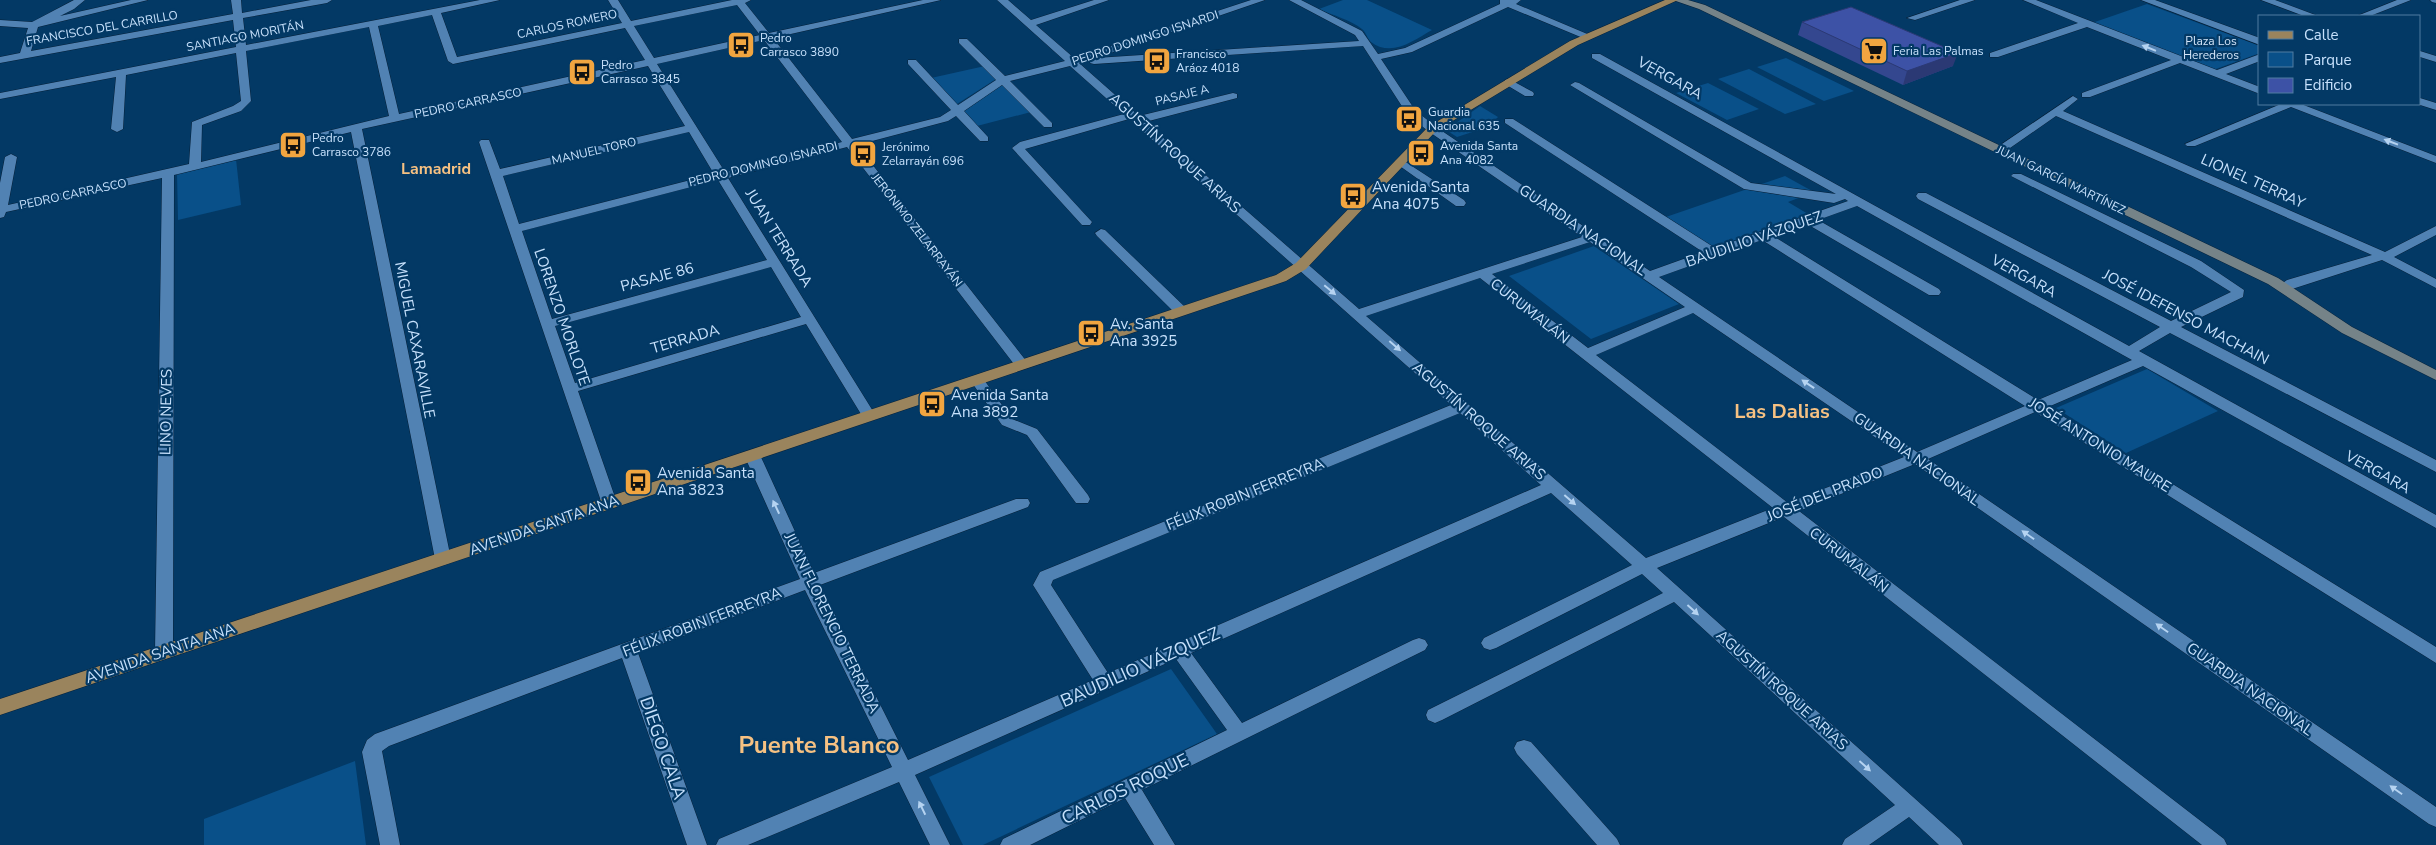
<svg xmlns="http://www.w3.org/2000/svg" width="2436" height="845" font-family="'Nunito Sans',sans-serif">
<rect width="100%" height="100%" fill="#033965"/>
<path fill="#095089" d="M1343 0H1367L1432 30C1414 40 1392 58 1371 42 1367 38 1366 32 1362 29 1351 20 1332 15 1319 9Z
M2147 4 2260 46V53L2213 70 2092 23Z
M1786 58 1854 91 1824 101 1757 67Z
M985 66 996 79 957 104 931 78Z
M1749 69 1816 104 1785 114 1718 79Z
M1708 83 1759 109 1727 120 1676 93Z
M1003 84 1031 112 977 126 963 111Z
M1480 106 1498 117 1495 120 1500 123 1457 137 1446 130Z
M236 159 241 205 178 220 177 173Z
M1785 176 1814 192 1788 202 1808 214 1711 249 1663 218Z
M1594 246 1679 304 1591 339 1509 276Z
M2147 369 2218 411 2126 453 2056 408Z
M1171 669 1217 734 983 845H963L929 777Z
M355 761 366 845H204V819Z"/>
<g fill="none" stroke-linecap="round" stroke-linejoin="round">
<g stroke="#062038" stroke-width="1">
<path id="street" d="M74 0H85L74 9 60 16 131 0H148L38 27 31 51 233 14 231 0H241L242 13 311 0H332L327 3 243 18 246 45 480 0H500L441 13 457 57 622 23 608 0H618L631 21 732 0H751L745 3 769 33 923 0H941L773 38 852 139 940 117 951 110 908 64V60H916L958 105 996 80 959 43V39H967L1005 76 1065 61 997 0H1008L1031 20 1094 0H1109L1036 25 1074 58 1251 0H1265L1096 58 1359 41 1355 35 1289 0H1301L1362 31 1378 54 1405 48 1500 4V0H1521L1516 4 1592 36 1583 38 1508 7 1412 52 1381 59 1415 110 1436 127 1650 271 1703 252 1505 123V119H1513L1715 248 1848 201 1845 199 1834 203 1744 189 1570 85 1575 82 1579 83 1751 183 1836 194 1592 58V54H1600L2129 346 2160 327 1918 199 1916 196 1918 193H1926L2171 321 2231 292 2191 267 2011 176 2013 174H2021L2201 261 2244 290 2243 297 2181 327 2436 460V472L2170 333 2139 351 2436 515V528L2143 366 2048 407 2436 647V663L2035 412 1928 459 2436 807V827L2429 824 1915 464 1799 511 2224 839 2227 845H2202L1784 517 1657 568 1960 839 1963 845H1939L1909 817 1869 845H1842L1845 839 1895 805 1674 602 1442 720 1435 723 1428 720 1426 715 1428 710 1663 593 1642 574 1496 648 1490 650 1484 648 1481 643 1484 638 1632 565 1551 493 1191 653 1242 723 1413 640 1419 638 1425 640 1428 645 1425 650 1142 790 1175 845H1154L1125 798 1030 845H1000L1003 839 1227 730 1176 659 915 775 950 845H930L899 782 748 845H716L719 839 892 767 805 590 638 653 707 845H687L622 658 389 746 382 751 400 845H380L362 752 367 740 375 734 800 579 744 455 747 451H757L760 455 814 573 1016 499H1028L1030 503 1028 507 820 585 908 760 1093 680 1033 585 1040 572 1451 405 1129 119 1025 149 1092 222 1090 225H1082L1012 148 1020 142 1124 114 1070 66 1010 81 1052 123V127H1044L1002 85 964 111 988 137V141H980L956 116 948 121 857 145 1027 362 1029 365 1027 368H1017L847 147 728 178 876 416 869 421 864 419 806 324 578 391 617 503 615 507H603L479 142 481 140H489L500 169 685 126 648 66 362 129 451 559 449 563 443 565 437 563 435 559 351 132 174 175 173 652 170 657 164 659 158 657 155 652 162 178 6 212 4 217 0 218V183L5 157 11 154 17 157 8 205 189 164 192 122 233 106 241 101 236 53 126 75 123 129 117 132 111 129 116 77 0 99V93L236 47 233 20 0 63V57L20 53 28 28 0 26V20L32 22ZM737 5 760 35 654 58 634 26ZM432 15 448 61 453 64 625 28 645 60 399 114 378 26ZM369 27 389 116 201 162 202 125 241 111 251 101 246 51ZM764 40 842 142 725 172 657 64ZM1363 46 1407 114 1428 131 1582 237 1359 309 1145 122 1237 98V94L1233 93 1139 116 1079 63 1090 60V63L1094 64ZM689 132 714 174 519 224 503 176ZM718 180 767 260 552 319 522 231ZM1857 206 2123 355 2132 360 2038 400 1773 236 1807 224 1929 295H1939L1941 292 1939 289 1818 220ZM1762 240 2025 406 1917 452 1659 277ZM1590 242 1685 307 1588 348 1492 274ZM771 267 801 317 575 383 555 326ZM1480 278 1773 508 1646 558 1366 316ZM1693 313 1904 457 1788 503 1596 355ZM1460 413 1541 485 1108 673 1051 585 1053 580Z
M1960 0H1975L1915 20 1907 18Z
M2023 0H2036L2217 70 2260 54V61L2226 74 2260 87V94L2180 63 2090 97H2082V93L2171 60 2087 27 1998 57H1990V53L2078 23Z
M2141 0H2155L2260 38V45Z
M2261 0H2275L2318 16H2304Z
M2397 0H2411L2370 16H2357Z
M2430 0H2436V3L2432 2Z
M2420 51 2436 56V62L2420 57Z
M1509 79 1533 92 1534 94 1533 96H1525L1505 84V80Z
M2073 96 2078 99 2063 111 2385 252 2436 226V235L2394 257 2436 279V288L2382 260 2289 290H2279L2277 287 2287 280 2372 255 2056 116 2010 148H2002V144Z
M2420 98 2436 103V110L2417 104H2420Z
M2281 104H2301L2436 156V163L2291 107 2195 146H2187L2185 144Z
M1401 159 1464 200 1466 203 1464 206H1456L1397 164 1395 162Z
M1101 229 1105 230 1186 308 1188 311 1186 314H1176L1097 236 1095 233Z
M977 376 982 377 1012 419 1037 429 1088 495 1090 499 1088 503H1076L1027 435 1002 425 970 380Z
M1524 740 1531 742 1617 839 1620 845H1597L1517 754 1514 748 1517 742Z"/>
</g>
<g stroke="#062038" stroke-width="1">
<path id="secondary" d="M1673 0H1688L1705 5 2278 278 2352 327 2436 370V380L2342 333 2268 284 1699 9Z"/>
</g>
<g stroke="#062038" stroke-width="1">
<path id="primary" d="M1665 0H1678L1578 45 1436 131 1306 269 1286 281 0 715V699L1276 275 1296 263 1428 127 1570 41Z"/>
</g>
<use href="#street" fill="#5182b3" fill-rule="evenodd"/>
<use href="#secondary" fill="#758388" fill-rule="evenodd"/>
<use href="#primary" fill="#9a845d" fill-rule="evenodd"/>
</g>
<path fill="#34478f" d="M1802 22 1953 66 1903 85 1798 35Z"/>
<path fill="#2b3974" d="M1958 53 1953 66 1903 85 1907 71Z"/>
<path fill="#3d52a6" stroke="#2b3974" d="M1851 7 1958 53 1907 71 1802 22Z"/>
<defs><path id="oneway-solid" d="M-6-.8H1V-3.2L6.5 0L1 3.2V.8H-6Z" transform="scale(1.25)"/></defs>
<g fill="#b5d3f1">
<use href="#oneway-solid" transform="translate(2149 48) rotate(-158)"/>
<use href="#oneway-solid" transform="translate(2391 142) rotate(-159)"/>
<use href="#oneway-solid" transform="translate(1330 290) rotate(40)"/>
<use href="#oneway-solid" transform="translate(1395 346) rotate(41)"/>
<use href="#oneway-solid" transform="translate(1808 384) rotate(-146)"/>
<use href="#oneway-solid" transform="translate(1570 500) rotate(41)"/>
<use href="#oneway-solid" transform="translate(776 507) rotate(-115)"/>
<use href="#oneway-solid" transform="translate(2028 535) rotate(-145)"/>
<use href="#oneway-solid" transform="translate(1693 610) rotate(42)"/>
<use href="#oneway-solid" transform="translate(2162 628) rotate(-145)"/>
<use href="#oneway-solid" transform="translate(1865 766) rotate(42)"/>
<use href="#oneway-solid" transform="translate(2396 790) rotate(-145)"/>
<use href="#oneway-solid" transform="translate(922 808) rotate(-116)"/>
</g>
<defs>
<g id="bus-square" transform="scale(1.4375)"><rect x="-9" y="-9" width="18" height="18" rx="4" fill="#f1a540" stroke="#033965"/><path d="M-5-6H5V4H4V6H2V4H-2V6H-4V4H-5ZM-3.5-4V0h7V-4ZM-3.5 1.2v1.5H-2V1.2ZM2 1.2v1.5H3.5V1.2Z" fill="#111"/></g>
<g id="supermarket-square" transform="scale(1.4375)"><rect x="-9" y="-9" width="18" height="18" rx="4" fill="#f1a540" stroke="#033965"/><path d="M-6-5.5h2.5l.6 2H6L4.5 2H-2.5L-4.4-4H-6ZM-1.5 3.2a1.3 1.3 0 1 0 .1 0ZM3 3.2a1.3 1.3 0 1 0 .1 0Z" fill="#111"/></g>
</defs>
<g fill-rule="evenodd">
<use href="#bus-square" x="741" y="45"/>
<use href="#supermarket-square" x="1874" y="51"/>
<use href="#bus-square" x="1157" y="61"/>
<use href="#bus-square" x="582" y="72"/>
<use href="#bus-square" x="1409" y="119"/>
<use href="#bus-square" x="293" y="145"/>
<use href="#bus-square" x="1421" y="153"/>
<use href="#bus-square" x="863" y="154"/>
<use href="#bus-square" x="1353" y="196"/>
<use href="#bus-square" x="1091" y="333"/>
<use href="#bus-square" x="932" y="404"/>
<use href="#bus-square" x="638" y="482"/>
</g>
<g text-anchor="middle" stroke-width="4.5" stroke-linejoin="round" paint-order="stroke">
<g font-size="12" fill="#c7e1fc" stroke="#033965">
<text transform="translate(567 24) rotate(-12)" y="4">CARLOS ROMERO</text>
<text transform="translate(102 28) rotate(-10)" y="4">FRANCISCO DEL CARRILLO</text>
<text transform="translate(245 36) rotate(-11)" y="4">SANTIAGO MORITÁN</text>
<text transform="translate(1145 38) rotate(-18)" y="4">PEDRO DOMINGO ISNARDI</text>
<text transform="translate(1182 95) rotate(-14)" y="4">PASAJE A</text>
<text transform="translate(468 103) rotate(-12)" y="4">PEDRO CARRASCO</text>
<text transform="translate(594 151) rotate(-13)" y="4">MANUEL TORO</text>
<text transform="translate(763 164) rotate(-14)" y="4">PEDRO DOMINGO ISNARDI</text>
<text transform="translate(2061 180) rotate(26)" y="4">JUAN GARCÍA MARTÍNEZ</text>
<text transform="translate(73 194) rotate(-12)" y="4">PEDRO CARRASCO</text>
<text transform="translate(917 230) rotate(52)" y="4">JERÓNIMO ZELARRAYÁN</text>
</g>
<g font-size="12" fill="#c7e1fc" stroke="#033965" text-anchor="start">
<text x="760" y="42">Pedro<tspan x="760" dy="14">Carrasco 3890</tspan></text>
<text x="1893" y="55">Feria Las Palmas</text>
<text x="1176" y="58">Francisco<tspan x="1176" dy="14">Aráoz 4018</tspan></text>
<text x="601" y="69">Pedro<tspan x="601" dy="14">Carrasco 3845</tspan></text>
<text x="1428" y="116">Guardia<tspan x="1428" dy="14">Nacional 635</tspan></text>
<text x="312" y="142">Pedro<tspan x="312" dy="14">Carrasco 3786</tspan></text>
<text x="1440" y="150">Avenida Santa<tspan x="1440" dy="14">Ana 4082</tspan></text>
<text x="882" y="151">Jerónimo<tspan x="882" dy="14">Zelarrayán 696</tspan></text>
</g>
<g font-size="12" fill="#d3e5f9" stroke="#033965">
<text x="2211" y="45">Plaza Los<tspan x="2211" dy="14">Herederos</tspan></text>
</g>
<g font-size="15" fill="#c7e1fc" stroke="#033965">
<text transform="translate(1670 78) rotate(29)" y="5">VERGARA</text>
<text transform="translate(1175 153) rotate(42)" y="5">AGUSTÍN ROQUE ARIAS</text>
<text transform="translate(2253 181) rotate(24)" y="5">LIONEL TERRAY</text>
<text transform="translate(1583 230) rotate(34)" y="5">GUARDIA NACIONAL</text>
<text transform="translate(779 238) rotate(58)" y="5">JUAN TERRADA</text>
<text transform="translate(1754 239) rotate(-19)" y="5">BAUDILIO VÁZQUEZ</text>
<text transform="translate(2024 276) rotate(29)" y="5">VERGARA</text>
<text transform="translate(657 277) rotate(-15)" y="5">PASAJE 86</text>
<text transform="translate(1530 311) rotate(38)" y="5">CURUMALÁN</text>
<text transform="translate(562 317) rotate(71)" y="5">LORENZO MORLOTE</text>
<text transform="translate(2186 317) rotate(28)" y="5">JOSÉ IDEFENSO MACHAIN</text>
<text transform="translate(685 339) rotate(-16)" y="5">TERRADA</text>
<text transform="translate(415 340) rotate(79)" y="5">MIGUEL CAXARAVILLE</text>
<text transform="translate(166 412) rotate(-89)" y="5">LINO NEVES</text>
<text transform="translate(1479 421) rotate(41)" y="5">AGUSTÍN ROQUE ARIAS</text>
<text transform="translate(2100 445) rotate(32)" y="5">JOSÉ ANTONIO MAURE</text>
<text transform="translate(1917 459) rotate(35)" y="5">GUARDIA NACIONAL</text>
<text transform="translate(2378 472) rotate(29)" y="5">VERGARA</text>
<text transform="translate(1245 494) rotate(-22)" y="5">FÉLIX ROBIN FERREYRA</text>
<text transform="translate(1825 494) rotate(-22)" y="5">JOSÉ DEL PRADO</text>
<text transform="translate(544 525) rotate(-19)" y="5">AVENIDA SANTA ANA</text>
<text transform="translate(1849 560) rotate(38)" y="5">CURUMALÁN</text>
<text transform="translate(702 622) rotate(-21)" y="5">FÉLIX ROBIN FERREYRA</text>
<text transform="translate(832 623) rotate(64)" y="5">JUAN FLORENCIO TERRADA</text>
<text transform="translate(160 653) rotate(-19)" y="5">AVENIDA SANTA ANA</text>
<text transform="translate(2250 689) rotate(35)" y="5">GUARDIA NACIONAL</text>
<text transform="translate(1782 690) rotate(42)" y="5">AGUSTÍN ROQUE ARIAS</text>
</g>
<g font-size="15" fill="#c7e1fc" stroke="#033965" text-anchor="start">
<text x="1372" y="192">Avenida Santa<tspan x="1372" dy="17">Ana 4075</tspan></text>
<text x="1110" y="329">Av. Santa<tspan x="1110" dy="17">Ana 3925</tspan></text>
<text x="951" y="400">Avenida Santa<tspan x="951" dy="17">Ana 3892</tspan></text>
<text x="657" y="478">Avenida Santa<tspan x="657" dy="17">Ana 3823</tspan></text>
</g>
<g font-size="16" font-weight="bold" fill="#f6c182" stroke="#033965">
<text x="436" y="174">Lamadrid</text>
</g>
<g font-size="18" fill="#c7e1fc" stroke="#033965">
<text transform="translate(1140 667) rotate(-24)" y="6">BAUDILIO VÁZQUEZ</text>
<text transform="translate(663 748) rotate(71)" y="6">DIEGO CALA</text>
<text transform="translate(1125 789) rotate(-26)" y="6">CARLOS ROQUE</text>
</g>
<g font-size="20" font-weight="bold" fill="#f6c182" stroke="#033965">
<text x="1782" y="418">Las Dalias</text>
</g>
<g font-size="24" font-weight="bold" fill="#f6c182" stroke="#033965">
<text x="819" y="753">Puente Blanco</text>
</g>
</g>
<rect x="2258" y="15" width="162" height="90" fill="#033965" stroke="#517ca1"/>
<rect x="2268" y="31" width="25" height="8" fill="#9a845d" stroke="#517ca1"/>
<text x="2304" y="40" font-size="15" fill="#c7e1fc">Calle</text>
<rect x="2268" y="52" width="25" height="15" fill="#095089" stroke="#517ca1"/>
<text x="2304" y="65" font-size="15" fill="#c7e1fc">Parque</text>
<rect x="2268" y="78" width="25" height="15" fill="#3d52a6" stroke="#517ca1"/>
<text x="2304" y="90" font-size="15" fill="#c7e1fc">Edificio</text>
</svg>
